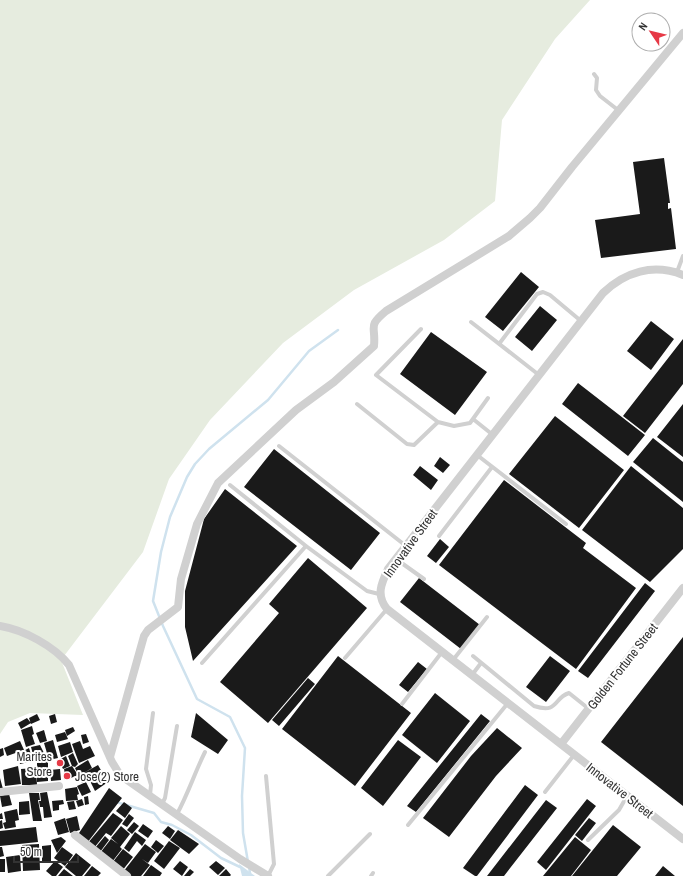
<svg xmlns="http://www.w3.org/2000/svg" width="683" height="876" font-family="'Archivo Narrow',sans-serif">
<rect width="100%" height="100%" fill="#fff"/>
<path fill="#e6ecdf" d="M0 0H590L555 39 502 120 495 201 444 240 354 290 283 343 210 420 169 479 143 552 61 660 83 715 30 713 8 722 0 734Z"/>
<path fill="#cfe2ee" d="M239 864 255 876H242Z"/>
<g fill="none" stroke-linecap="round" stroke-linejoin="round">
<path stroke="#cfe2ee" stroke-width="2.5" d="M116 802 154 813 161 822 172 825 191 835 221 858 240 867
M248 862 243 833 242 796 245 748 230 717 197 699 163 626 153 601 161 552 170 517 187 477 195 464 209 449 268 400 309 351 338 330
M249 867 250 873"/>
</g>
<path fill="#1a1a1a" d="M664 158 670 203H668V209L671 208 676 249 601 258 595 220 640 214 633 162Z
M521 272 539 287 503 331 485 317Z
M540 306 557 320 532 351 515 337Z
M651 321 674 339 651 370 627 351Z
M431 332 487 372 455 415 400 374Z
M683 339V384L645 433 623 416Z
M578 383 645 435 628 456 562 404Z
M683 404V457L657 437Z
M555 416 624 470 579 528 509 474Z
M653 438 683 462V502L633 462Z
M274 449 380 533 351 570 244 487Z
M440 457 450 465 443 473 434 466Z
M420 466 438 480 431 490 413 475Z
M631 466 683 508V549L650 582 582 530Z
M504 480 586 543 583 548 636 588 576 669 439 565Z
M225 489 297 546 193 661 185 627V591L204 519Z
M440 539 449 547 436 563 427 556Z
M308 558 367 608 268 723 220 682 279 613 269 604Z
M419 578 480 625 461 649 400 602Z
M645 583 655 591 588 678 578 671Z
M683 637V806L601 742Z
M338 656 411 713 355 786 282 729Z
M550 656 570 671 546 702 526 687Z
M418 662 427 669 408 692 399 685Z
M308 678 315 684 279 726 272 720Z
M435 693 470 721 437 763 402 735Z
M196 713 228 740 218 754 191 737Z
M37 714 40 720 31 724 29 718Z
M55 714 57 722 51 724 49 716Z
M481 714 490 721 416 812 407 806Z
M27 718 31 723 21 729 18 723Z
M32 726 34 734 32 735 35 744 26 747 21 730Z
M73 727 75 731 67 736 65 730Z
M497 728 522 748 496 776 449 837 423 818 471 756Z
M44 730 47 741 40 743 36 733Z
M65 732 68 739 57 742 55 735Z
M86 734 89 742 83 744 81 735Z
M53 740 58 758 49 760 44 743Z
M398 740 421 757 383 806 361 788Z
M20 741 24 750 7 756 4 748Z
M80 741 83 749 90 746 95 756 79 763 72 744Z
M70 742 73 752 61 757 58 746Z
M40 745 47 759 35 762 31 747Z
M3 748 4 755 0 757V749Z
M29 748 33 761 20 764 18 754Z
M73 753 78 764 75 767 72 766 68 756Z
M66 756 70 766 63 769 59 760Z
M88 760 92 768 82 774 98 765 102 772 92 778 97 776 99 779 106 775 108 782 95 791 89 779 82 783 75 768Z
M48 761V781L37 782V763Z
M18 766 21 784 5 786 3 770Z
M72 766 78 775 66 780 64 769Z
M36 768 37 785H22L21 769Z
M60 769 61 780 51 781 50 770Z
M0 778 3 789 0 790Z
M86 782 91 792 82 796 77 786Z
M525 785 538 795 477 876H475L463 868Z
M77 787 79 794 77 795 78 800 66 801 65 789Z
M109 788 122 798 87 843 77 836Z
M47 792 52 817 44 818 43 807H40L39 801H41L40 793Z
M29 793H39L40 800H38L42 821H33Z
M9 794 12 805 2 807 0 796Z
M88 796 89 804 85 805 84 797Z
M82 799 84 805 78 807 76 801Z
M587 799 596 806 546 870 537 862Z
M63 800 64 804 59 805V810L53 811 52 801Z
M546 800 557 808 504 876H487Z
M29 801 30 814 19 815V802Z
M74 801 76 809 69 810 67 802Z
M124 802 132 808 125 818 116 811Z
M17 809 19 820 15 821 16 827 5 829 3 823 6 822 4 812Z
M2 813 3 819H0V814Z
M113 813 123 820 111 836 106 833 94 848 87 844Z
M129 814 134 818 127 827 122 824Z
M77 816 80 830 70 833 66 819Z
M65 818 69 832 58 835 54 822Z
M589 818 596 823 582 841 575 835Z
M2 820 3 828 0 829V821Z
M134 822 139 826 132 834 127 830Z
M143 824 153 831 148 838 138 831Z
M613 825 641 847 617 876H572Z
M121 826 130 834 120 847 122 849 112 862 100 853 111 839 118 844 111 838Z
M168 826 175 831 170 839 162 833Z
M36 827 38 842 0 846V831Z
M178 830 199 844 189 854 170 840Z
M135 832 146 840 142 846 137 841 129 852 124 848Z
M105 836 109 840 100 852 95 848Z
M61 837 66 841 57 853 51 840Z
M575 837 591 850 571 876H543Z
M156 840 164 846 158 853 151 847Z
M169 841 180 848 164 869 154 861Z
M39 844 40 870 23 871 22 845Z
M145 844 156 852 148 863 142 859 150 865 141 876H128L123 872Z
M51 845V861L42 863V846Z
M0 847H2L4 856 0 857Z
M62 847 73 855 65 866 54 858Z
M123 849 133 857 122 871 112 863Z
M76 853 91 865 82 876H76L65 867Z
M20 855 21 871 8 873 6 857Z
M0 859H5V872H0Z
M55 861 63 867 56 876H52L46 871Z
M180 861 188 867 182 876 173 869Z
M216 861 225 868 218 875 209 867Z
M151 865 162 873 160 876H143Z
M92 866 101 873 98 876H84Z
M663 866 675 876H655Z
M64 869 73 876H58Z
M190 869 194 872 190 876H184Z
M226 869 231 875 230 876H219Z"/>
<g fill="none" stroke-linecap="round" stroke-linejoin="round">
<path stroke="#d0d0d0" stroke-width="4" d="M594 74 597 78 596 90 600 96 618 110
M677 272 683 256
M471 322 539 375
M421 329 376 375 438 422 454 426 470 423 488 398
M499 344 537 294 543 292 550 295 581 321
M357 404 407 444 414 445 438 422
M473 419 493 435
M279 446 406 546
M477 455 566 524
M230 485 306 546 367 591 379 594
M439 536 492 467
M396 559 424 579
M473 656 534 706C559 714 553 698 569 693L589 709
M345 658 387 609
M453 660 487 617
M202 663 306 546
M472 675 481 663
M402 704 442 652
M266 776 274 864 268 876
M545 792 574 755
M150 795 151 785 146 769 153 713
M162 804 165 798 177 726
M177 814C188 794 195 772 205 752
M408 825 508 703
M588 840 619 810 627 796
M328 876 370 834
M371 876 373 873"/>
<path stroke="#d0d0d0" stroke-width="8" d="M683 275C653 263 625 272 603 293L388 569C381 584 376 595 387 609L683 839
M0 626C24 630 54 646 69 665L112 762 120 775 240 859 268 876
M561 744 683 588
M110 757 144 636 148 630 178 607 181 579 197 524 218 483 296 410 334 382 374 346C376 325 367 327 386 311L509 236 530 218 540 208 572 167 683 33
M0 792 59 786
M75 835 127 876"/>
</g>
<g fill="#e63946" stroke="#fff" stroke-width="1.5">
<circle cx="60" cy="763" r="4"/>
<circle cx="67" cy="776" r="4"/>
</g>
<g text-anchor="middle" stroke-width="4" stroke-linejoin="round" paint-order="stroke">
<g font-size="13" fill="#333" stroke="#fff">
<text transform="translate(410 543) rotate(-54)" y="5">Innovative Street</text>
<text transform="translate(622 666) rotate(-52)" y="5">Golden Fortune Street</text>
<text transform="translate(620 790) rotate(38)" y="5">Innovative Street</text>
</g>
<g font-size="13" fill="#333" stroke="#fff" text-anchor="end">
<text x="52" y="761">Marites<tspan x="52" dy="15">Store</tspan></text>
<text x="75" y="781" text-anchor="start">Jose(2) Store</text>
</g>
</g>
<g transform="translate(651 32) rotate(305)"><circle r="19" fill="#ffffff" stroke="#adadad"/>
<path d="M0-3L7 15L0 10L-7 15Z" fill="#e63946"/>
<text y="-6" font-size="11" font-weight="bold" text-anchor="middle" fill="#333333">N</text>
</g>
<path d="M14 856v6h64v-6" fill="none" stroke="#333333" stroke-width="2"/>
<text x="20" y="856" font-size="12" fill="#333333" stroke="#ffffff" stroke-width="3" paint-order="stroke">50 m</text>
</svg>
